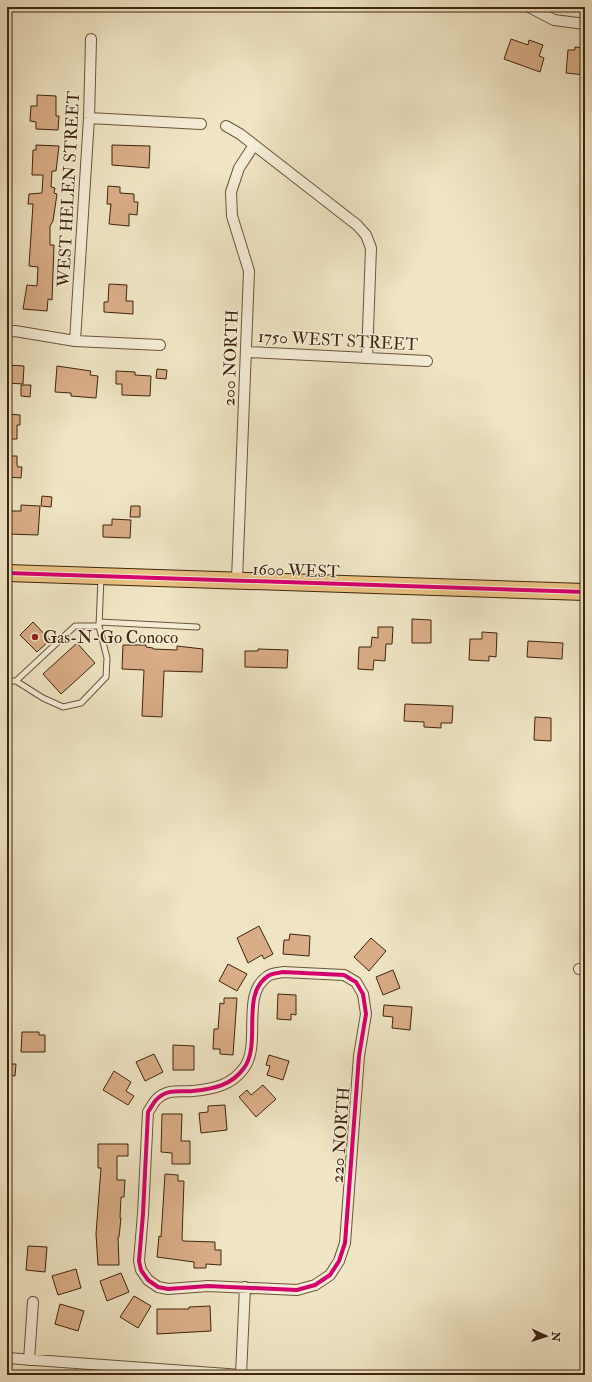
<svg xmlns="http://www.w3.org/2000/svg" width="592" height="1382" font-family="'IM FELL Double Pica',serif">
<rect width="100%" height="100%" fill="#efe4c3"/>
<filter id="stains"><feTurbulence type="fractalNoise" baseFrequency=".005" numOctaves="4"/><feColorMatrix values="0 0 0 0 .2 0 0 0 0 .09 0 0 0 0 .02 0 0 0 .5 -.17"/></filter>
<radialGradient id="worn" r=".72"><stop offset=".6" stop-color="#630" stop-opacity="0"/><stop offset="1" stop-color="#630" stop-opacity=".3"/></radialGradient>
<path fill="#d9ad87" stroke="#3f240d" d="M511 39 528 45 529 40 543 45 539 56 544 58 540 72 504 59Z
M575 47 585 48V75L566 73 568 50H575Z
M37 95 56 96V116H59L58 130 36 129V122L30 121 31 106H37Z
M36 145 59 146 56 171H52L51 187 55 188 54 193 57 194 53 221 50 226V245H54L52 300 48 299 47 311 23 309 27 285 37 286 38 267 29 266 33 204H28L29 194 42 193 43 175H32L33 150H36Z
M112 145 150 146 149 168 112 165Z
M108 186 120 187V193L134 194V202H138L137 215 129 214V226L109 224 111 204H107Z
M109 284 127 285 126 301H133V314L104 312V302H108Z
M7 365 24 366 23 384 7 383Z
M57 366 91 371 90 375 98 376 96 398 71 396V393L55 392Z
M157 369 167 370 166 379 156 378Z
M116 371 135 372V375L151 376 150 396 122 395V384H116Z
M21 385H31L30 397 21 396Z
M7 414 20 415V425H17V439H7Z
M7 456H17V465L18 467H22L21 478 7 477Z
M42 496 52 497 51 507 41 506Z
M21 505 40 506 38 535 7 534V511H21Z
M131 506H140V517H130Z
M112 519 131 520 130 538 103 537V525H112Z
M412 619 431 620V643H412Z
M33 622 50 640 37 652 20 635Z
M378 627H393L392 644H386L385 661 374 660 373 670 358 669 359 647H371L372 637 378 638Z
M482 632 497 633 496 657 489 656V661L469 660 470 639H482Z
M528 641 563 643 562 659 527 657Z
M77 643 95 663 61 694 43 674Z
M123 645H146V647L153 648V649L177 650V646L203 649 202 672 164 671 162 717 142 716 144 670 122 669Z
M258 649 288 650 287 668 245 667V651H258Z
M405 704 453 706 452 723H441V728L424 727V722L404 721Z
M535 717 551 718V741L534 740Z
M259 926 273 954 264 959 262 955 248 963 237 938Z
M290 934 310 936 309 956 283 954 284 940H289Z
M371 938 386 951 369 971 354 957Z
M228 964 247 974 237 991 219 981Z
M393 970 400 988 383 995 376 977Z
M278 994 296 995V1015L291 1014V1020L277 1019Z
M224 998H237L233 1055 220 1054V1049H213L214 1029H218L220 1003 224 1004Z
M384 1005 412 1007 410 1030 392 1028 393 1017 383 1016Z
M22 1032H39V1035H45V1052H21Z
M173 1045 194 1046V1070H173Z
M154 1054 163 1072 145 1081 136 1062Z
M269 1055 289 1061 283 1080 267 1075 270 1066 266 1065Z
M7 1064H16L15 1076 7 1075Z
M114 1071 131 1082 126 1091 134 1096 128 1105 103 1090Z
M263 1085 276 1099 256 1117 239 1097 247 1090 251 1095Z
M225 1105 227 1130 201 1133 199 1113 208 1112V1106Z
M162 1114H182L181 1141H190V1164H172V1153L161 1152Z
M98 1144H128V1156H117V1180H125L124 1197H121L120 1218H121L119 1237H118L119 1265H98L96 1234 101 1168H98Z
M165 1174 178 1175V1181H184L182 1239 183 1241 215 1242V1250H221V1265L206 1264V1268H194V1262L157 1257 159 1236 161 1237Z
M28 1246 47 1247 45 1272 26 1270Z
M76 1269 81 1288 58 1295 52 1276Z
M121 1273 129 1292 107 1301 100 1281Z
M134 1296 151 1306 138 1328 120 1317Z
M60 1304 84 1311 78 1331 55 1324Z
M210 1306 211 1331 157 1334V1309H189V1307Z"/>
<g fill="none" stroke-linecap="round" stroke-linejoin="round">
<g stroke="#6b543a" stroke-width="7">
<path id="lane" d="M99 622 197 627
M7 681H16L43 698 63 707 81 703 106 677 107 658 99 626 101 577
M16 681 75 626H99"/>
</g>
<g stroke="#6b543a" stroke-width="12">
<path id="street" d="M529 7 554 20 585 24
M89 118 201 124
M226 126 240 134 357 225 366 235 371 248 367 358
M7 332 15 331 75 341 160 345
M75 341 89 118 91 39
M247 352 427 361
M237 580 249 271 232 216 231 192 239 168 254 145
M579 969H585
M283 972 344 975 356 982 363 994 366 1014 359 1056 345 1243 339 1261 330 1275 315 1285 297 1290 208 1286 168 1289 158 1287 148 1280 141 1270 139 1261 143 1214 148 1112C151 1108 153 1103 156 1100 167 1088 180 1092 193 1091 214 1089 232 1085 244 1068 262 1044 240 994 268 976 272 973 279 973 283 972Z
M7 1358 241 1375
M29 1360 33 1302
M241 1375 245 1287"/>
</g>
<g stroke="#3f240d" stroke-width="18">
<path id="primary" d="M7 573 585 592"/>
</g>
<use href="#lane" stroke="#f5edd8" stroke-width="5"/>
<use href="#street" stroke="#f5edd8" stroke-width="10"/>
<use href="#primary" stroke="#e8c282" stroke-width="16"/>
<g stroke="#f5edd8" stroke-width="6">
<path id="cycleway" d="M7 573 585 592
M283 972 344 975 356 982 363 994 366 1014 359 1056 345 1243 339 1261 330 1275 315 1285 297 1290 208 1286 168 1289 158 1287 148 1280 141 1270 139 1261 143 1214 148 1112C151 1108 153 1103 156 1100 167 1088 180 1092 193 1091 214 1089 232 1085 244 1068 262 1044 240 994 268 976 272 973 279 973 283 972Z"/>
</g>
<use href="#cycleway" stroke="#d6006c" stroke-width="4"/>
</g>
<circle fill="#8f2418" stroke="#f5edd8" stroke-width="1.5" cx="35" cy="637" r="4"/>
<g text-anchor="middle" stroke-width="3" stroke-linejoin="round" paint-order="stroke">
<g font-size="17" fill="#3f240d" stroke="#f5edd8">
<text transform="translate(68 189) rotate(-87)" y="6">WEST HELEN STREET</text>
<text transform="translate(338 340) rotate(3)" y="6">1750 WEST STREET</text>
<text transform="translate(230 358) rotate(-88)" y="6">200 NORTH</text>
<text transform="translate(296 570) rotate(2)" y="6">1600 WEST</text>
<text transform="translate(340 1135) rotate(-86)" y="6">220 NORTH</text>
</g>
<g font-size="17" fill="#3f240d" stroke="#f5edd8" text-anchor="start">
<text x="43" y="643">Gas-N-Go Conoco</text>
</g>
</g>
<rect width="592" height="1382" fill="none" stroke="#efe4c3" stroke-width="24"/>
<rect x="8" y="8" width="576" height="1366" fill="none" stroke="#3f240d" stroke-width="2"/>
<rect x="12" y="12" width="568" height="1358" fill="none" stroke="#3f240d"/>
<g transform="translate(546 1336) rotate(93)" stroke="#f5edd8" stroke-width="3" paint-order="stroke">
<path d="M0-3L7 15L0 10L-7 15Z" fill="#3f240d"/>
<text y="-6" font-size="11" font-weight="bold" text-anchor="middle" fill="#3f240d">N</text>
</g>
<rect width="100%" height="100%" filter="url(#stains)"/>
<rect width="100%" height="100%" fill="url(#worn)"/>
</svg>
